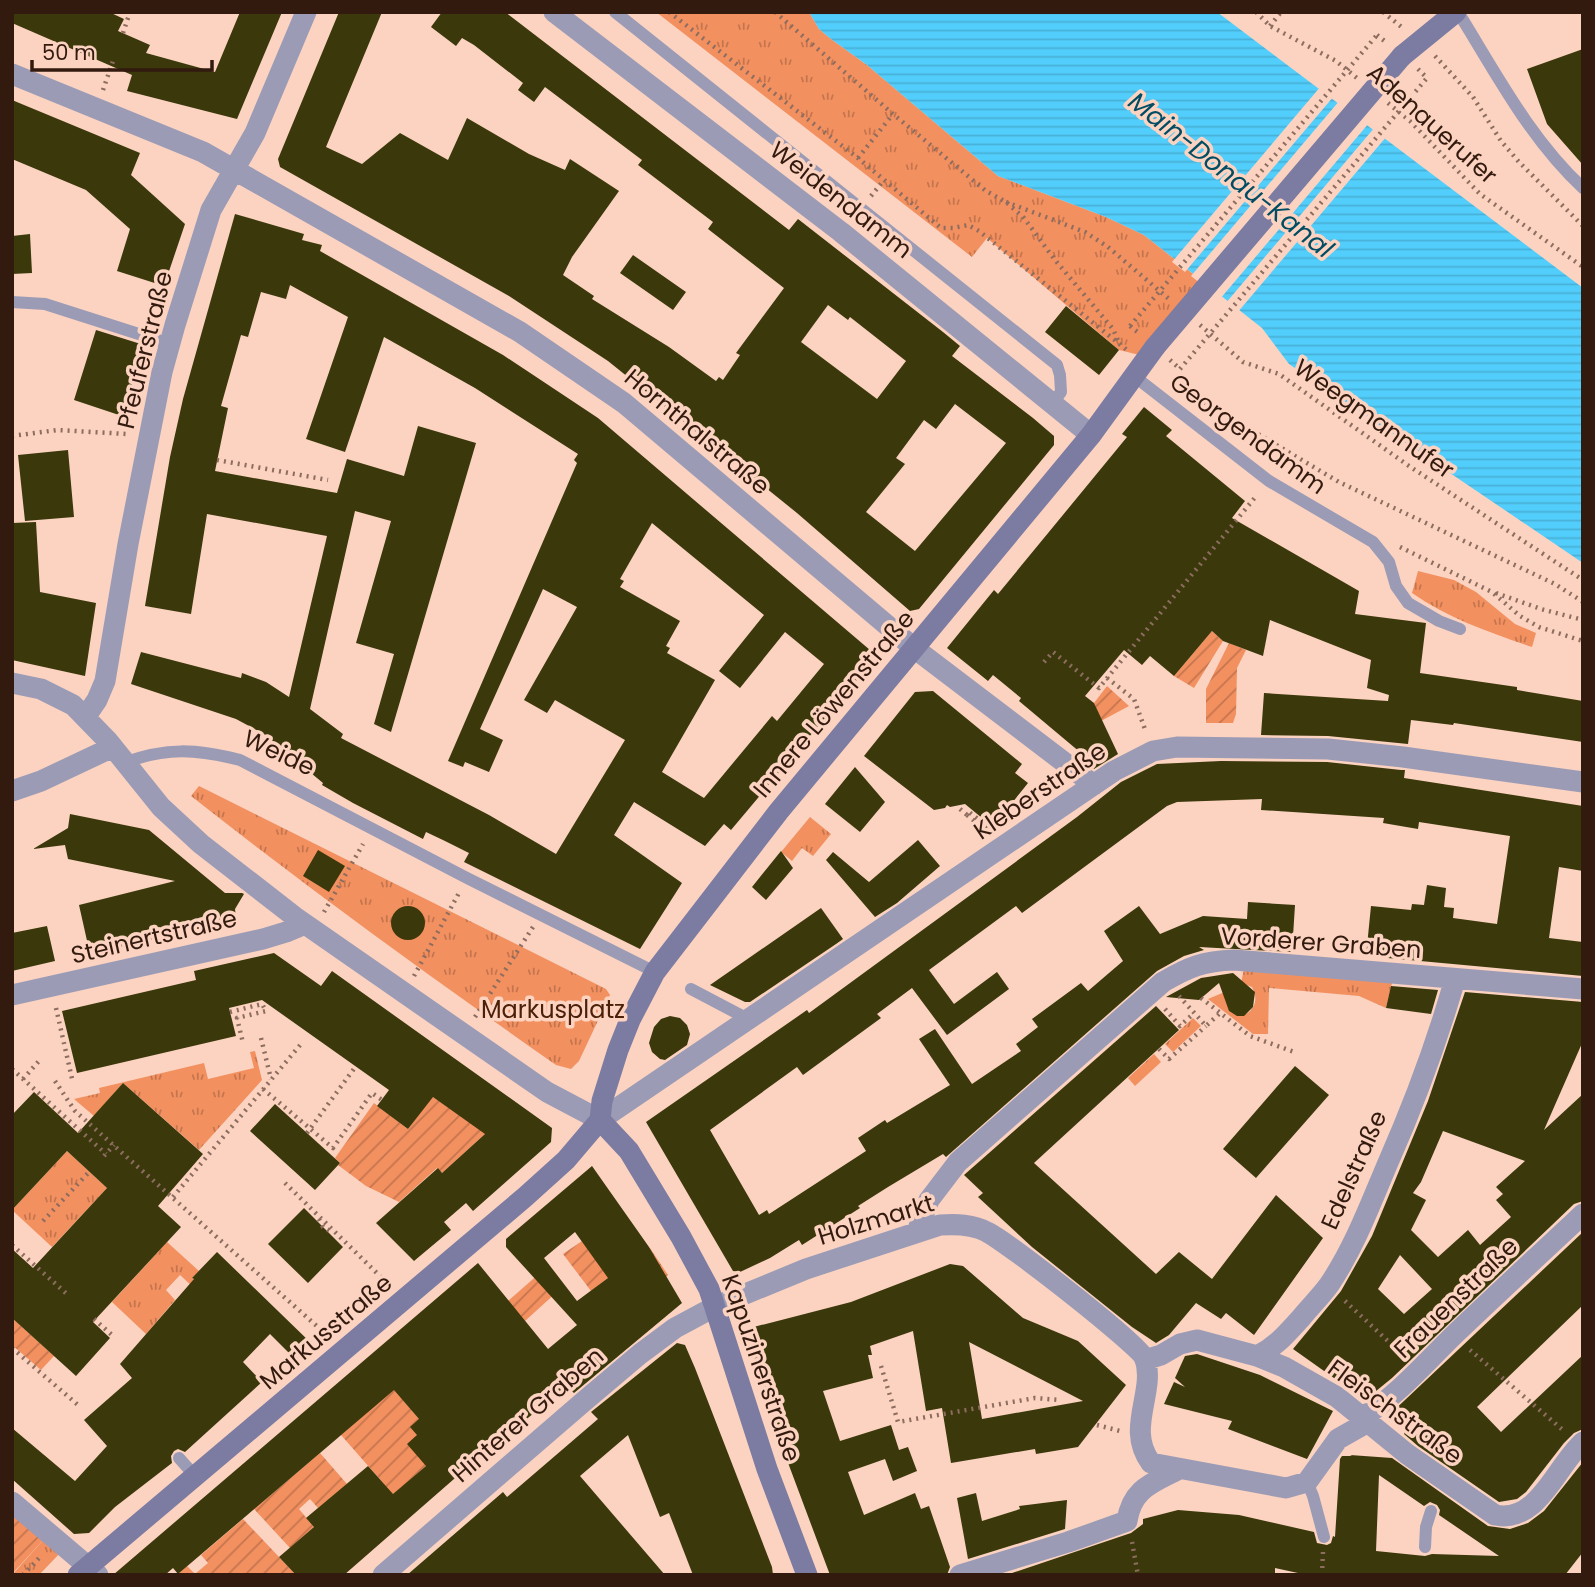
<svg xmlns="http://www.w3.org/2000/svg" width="1595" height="1587" font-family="Poppins,sans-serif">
<defs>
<pattern id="grass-tufts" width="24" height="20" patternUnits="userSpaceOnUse" patternTransform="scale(1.75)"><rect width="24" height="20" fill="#f39060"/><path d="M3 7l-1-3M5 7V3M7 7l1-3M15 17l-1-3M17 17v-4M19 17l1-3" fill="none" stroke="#c5754e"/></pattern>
<pattern id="garden-furrows" width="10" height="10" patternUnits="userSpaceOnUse" patternTransform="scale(1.75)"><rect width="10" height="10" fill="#f39060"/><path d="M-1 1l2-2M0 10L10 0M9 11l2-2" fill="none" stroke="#c5754e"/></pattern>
<pattern id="water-rules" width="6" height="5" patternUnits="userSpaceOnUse" patternTransform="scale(1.75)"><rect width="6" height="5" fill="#52cefc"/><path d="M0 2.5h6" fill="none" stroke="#48b0d7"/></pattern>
</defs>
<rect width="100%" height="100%" fill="#fbd3c0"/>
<path fill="url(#grass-tufts)" d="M656 12H809L819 29 831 39 867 65 998 176 1106 217 1144 235 1211 288 1156 359 1119 350 987 238 972 257Z
M1418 571 1454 580 1476 592 1515 624 1536 633 1532 647C1489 632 1449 619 1412 593Z
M199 786 606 989 610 995 579 1061 571 1069 556 1065C432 978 309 889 191 796Z
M810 817 831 834 813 856 802 848 792 861 781 852Z
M1244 969 1392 983 1386 1008 1359 996 1269 988 1268 1034H1253L1208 999 1227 991 1229 1011 1238 1016C1253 1015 1260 1001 1252 987L1241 983Z
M1193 1018 1201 1026 1173 1052 1165 1044Z
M255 1051 262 1080 199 1150 123 1083 94 1116 74 1099 100 1093 99 1088 204 1063 208 1079 254 1068 250 1052Z
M1154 1054 1161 1062 1135 1086 1128 1078Z
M67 1151 107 1188 52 1247 12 1210Z
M167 1242 199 1271 192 1278 223 1307 221 1313 180 1275 166 1290 175 1300 146 1334 112 1302Z
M45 1538 62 1551 39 1575H12Z"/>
<path fill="url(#garden-furrows)" d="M1212 631 1223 641 1194 688 1174 676Z
M1229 643 1246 650 1237 668 1236 714 1233 723H1206V689Z
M1107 686 1129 706 1101 721 1094 703Z
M432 1096 486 1133 442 1173 437 1168 399 1202 366 1186 338 1165 340 1163 335 1158 374 1103 408 1129Z
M582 1241 608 1277 650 1248 668 1275 646 1293 619 1295 608 1278 591 1291 563 1254Z
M541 1272 558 1291 525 1321 508 1301Z
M12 1318 54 1356 41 1370 12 1345Z
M394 1389 419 1419 417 1435 426 1466 377 1509 384 1484 341 1435Z
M320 1453 347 1484 318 1508 310 1499 299 1509 314 1527 290 1548 254 1509Z
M12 1511 45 1538 12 1574Z
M243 1519 296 1575H177L187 1566 195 1574 208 1563 201 1555Z"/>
<path fill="url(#water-rules)" d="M809 12H1217L1583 288V563L1289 364 1262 328 1144 235 1106 217 998 176 867 65 831 39 819 29Z"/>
<path fill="#fbd3c0" d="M1321 86 1334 96 1185 272 1172 262Z
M1340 100 1369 123 1220 299 1191 276Z
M1375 127 1387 136 1237 313 1225 304Z"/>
<path fill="#3b380b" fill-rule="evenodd" d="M12 12H109L124 19 118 31 150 45 146 53 215 72 240 12H282L237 119 127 91 132 75 12 23Z
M339 12H382L326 147 362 164 400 133 448 160 467 118 529 154 565 170 570 159 619 191 572 257 563 275 594 296 592 299 669 347 716 381 719 377 723 380 740 355 736 353 784 288 708 229 713 222 638 165 642 160 545 87 534 102 518 90 523 83 474 45 462 38 456 46 431 27 442 12H505L789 230 798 219 943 332 960 346 952 356 1033 418 1054 436V445L919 609 910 611 797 513 608 361 509 296 280 167 278 159ZM828 305 848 320 850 317 906 361 877 399 801 342ZM955 404 1006 443 915 551 866 512 905 464 896 458 924 420 936 429Z
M1583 49V165L1547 124 1527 69Z
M12 100 140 153 131 175 185 224 164 286 117 271 130 229 86 190 12 159Z
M235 214 304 234 302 240 322 245 320 251 503 355 598 418 877 656 731 830 724 824 705 846 634 802 614 835 682 883 640 949 464 862 469 853 445 841 426 832 423 839 353 803 322 785 323 783 264 734 236 719 131 684 141 652 241 678 242 673 266 682 289 697 327 536 207 514 191 614 145 606 170 457 183 399ZM290 285 348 317 306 439 345 452 384 337 475 388 578 454 574 460 577 463 448 761 463 767 465 762 489 772 503 740 480 729 543 589 577 607 524 700 547 713 555 700 625 740 556 854 489 815 341 738 343 734 310 709 355 511 391 521 356 643 394 654 374 724 391 732 476 443 418 426 404 476 347 459 337 493 215 471 228 408 221 406 241 335 248 337 261 292 286 299ZM652 523 764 615 719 671 740 688 785 632 824 664 777 721 772 716 704 798 662 772 715 680 667 653 670 648 666 646 680 621 620 587 624 581 620 579Z
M30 234 32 273 12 274V236Z
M633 255 686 292 673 310 620 273Z
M1066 306 1119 350 1099 375 1045 332Z
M96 330 144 345 122 416 74 400Z
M1144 407 1172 430 1166 436 1245 501 1232 518 1359 591 1355 614 1426 623 1420 673 1517 687V690L1583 701V742L1454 723 1453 725 1411 720 1408 744 1328 736 1261 735 1264 693 1388 701 1389 695 1367 688 1371 660 1270 620 1263 656 1223 641 1212 631 1174 676 1150 656 1142 665 1124 650 1085 696 1094 703 1118 754 1094 769 1086 763 1081 753 1019 701 1021 698 993 675 988 681 947 648 994 590 998 594 1127 437 1122 434Z
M68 450 74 517 25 521 18 455Z
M36 522 40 592 96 603 85 676 12 660V523Z
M933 691 1022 764 1015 773 1028 783 993 827 965 804 950 807 947 805 945 808 934 810 864 756 915 692Z
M1221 761 1327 762 1401 770H1405L1404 778 1583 806V871L1559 867 1549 938 1583 942V976L1366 956 1371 906 1411 910 1412 904 1424 905 1427 885 1446 888 1444 907 1454 908 1453 918 1497 924 1510 836 1419 822 1418 829 1383 823 1384 818 1261 810 1262 799 1177 802 1167 806 1022 913 1016 906 929 970 954 1004 997 972 1009 989 947 1035 912 988 877 1014 881 1018 803 1075 797 1067 710 1130 759 1215 767 1210 769 1214 866 1151 858 1138 885 1120 887 1123 950 1085 919 1039 935 1029 972 1084 1021 1051 1016 1044 1038 1027 1032 1019 1081 983 1088 991 1123 961 1104 931 1139 906 1160 934 1203 916 1247 919 1248 902 1295 905 1292 952 1199 947 1204 950 1184 956 1157 971 946 1157 943 1154 888 1187 858 1206 860 1208 802 1245 799 1240 770 1258 740 1272 733 1271 646 1122 807 1010 809 1013 1077 817 1121 782 1157 764Z
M855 767 885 802 860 832 825 804Z
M70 814 149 830 225 893H242L244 894 235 909 237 928 223 923 90 954 79 905 175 881 68 859 65 845 33 849 68 828Z
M918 840 940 866 897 903 875 917 826 860 833 852 869 882Z
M318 850 345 866 329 892 303 876Z
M781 851 793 868 766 900 752 887Z
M391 923a17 17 0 1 1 34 0a17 17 0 1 1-34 0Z
M821 908 843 939 836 944 750 1002H745L710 985Z
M47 926 55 961 12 971V933Z
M274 953 321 986 332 971 552 1128 551 1142 473 1211 466 1203 444 1222 451 1230 414 1261 376 1223 438 1168 442 1173 485 1134 433 1097 408 1129 377 1106 389 1090 262 1000 229 1008 236 1036 77 1073 62 1011 196 980 194 971Z
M1233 973 1255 992 1253 1007 1244 1016H1237L1229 1011 1219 983 1199 1000 1166 997 1201 978Z
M1391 986 1438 990 1431 1014 1386 1008Z
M1465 992 1583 1002V1041L1544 1130 1583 1094V1201L1574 1204 1392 1378 1365 1400 1293 1349 1341 1291 1372 1236 1428 1101ZM1443 1131 1525 1161 1496 1187 1503 1194 1496 1200 1511 1217 1480 1245 1468 1230 1438 1257 1411 1230 1426 1200 1413 1193 1421 1182ZM1400 1255 1432 1289 1404 1314 1378 1289Z
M1156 1006 1179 1030 1034 1163 1156 1274 1179 1252 1212 1279 1276 1195 1323 1238 1254 1335 1226 1313 1221 1319 1196 1303 1169 1335 1156 1343 1132 1327 1032 1247 978 1197 983 1193 964 1175Z
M670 1016 680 1018 687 1025 690 1034 687 1045 665 1060 660 1059 652 1052 649 1043 654 1027 661 1019Z
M1295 1066 1329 1095 1256 1178 1223 1149Z
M123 1083 203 1154 158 1206 181 1227 93 1322 110 1338 76 1376 12 1318V1249L33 1268 107 1188 67 1151 12 1210V1115L34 1092 78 1133Z
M275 1104 340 1163 315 1190 250 1131Z
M592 1166 649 1247 682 1303 574 1393 567 1386 462 1472 344 1575H296L279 1557 314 1527 306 1518 368 1466 393 1494 426 1466 407 1444 417 1435 410 1427 419 1419 394 1390 178 1574 173 1568 165 1575H113L478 1263 548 1349 577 1325 506 1247V1239ZM575 1232 608 1278 577 1301 544 1258Z
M304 1208 343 1247 308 1283 268 1244Z
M1583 1232V1305L1477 1407 1501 1432 1583 1355V1429L1574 1433 1564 1443 1526 1492 1517 1499 1499 1502 1418 1446 1404 1434 1406 1429 1388 1416Z
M217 1252 312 1344 294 1358 270 1334 243 1362 262 1382 185 1452 178 1449 174 1451 171 1456 172 1463 115 1507 89 1533 74 1534 12 1479V1428L75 1481 107 1446 84 1420 132 1378 120 1364 194 1279 192 1278Z
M950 1264 963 1266 1023 1318 1078 1341 1126 1385 1078 1447 1036 1454 1035 1449 951 1463 942 1408 926 1411 913 1331 870 1346 872 1355H868L873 1378 823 1391 840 1441 891 1425 899 1450 908 1447 917 1471 893 1481 885 1459 848 1472 864 1515 915 1493 921 1509 929 1506 950 1567 947 1575H830L778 1436 746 1329 851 1302ZM969 1342 1083 1401 982 1419Z
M677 1343 685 1345 695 1368 772 1567 773 1575H693L669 1513 660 1517 628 1435 580 1476 665 1575H407L503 1492 507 1497 598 1419 591 1412Z
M1197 1354 1260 1375 1333 1411 1307 1459 1228 1429 1232 1421 1164 1404 1174 1382 1185 1387 1175 1378 1185 1356Z
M1350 1455 1392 1458 1488 1526 1510 1529 1528 1523 1544 1511 1583 1462V1552L1565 1575H1307L1275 1568V1575H1006L1131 1533 1143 1524V1519L1178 1510 1239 1515 1314 1532 1317 1543 1327 1545 1331 1543 1333 1536 1335 1537 1340 1459 1342 1456H1352ZM1379 1475 1424 1506 1430 1502 1437 1505 1440 1510 1439 1515 1499 1556 1432 1554 1425 1556 1376 1551Z
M976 1493 982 1521 1020 1509 1019 1506 1067 1500 1065 1529 968 1559 957 1498Z"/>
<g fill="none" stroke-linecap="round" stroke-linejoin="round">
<path stroke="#8d6d5f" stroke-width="4.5" stroke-dasharray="2 5" stroke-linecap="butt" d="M669 12 858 158 941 228H953L968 225 979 231 1127 350
M775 12 893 114 986 191 1006 202 1024 218 1055 260 1113 329 1119 343
M1256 12 1270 26 1336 61 1357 78
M1383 12 1404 29
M1270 26 1281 12
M123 33 130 12
M1377 35 1387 43
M1435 56 1473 97 1501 141 1519 162 1583 226
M1418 69 1427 78
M103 90 114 58
M1388 103 1410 121 1480 194 1583 267
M858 158 893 114
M871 196 884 180
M1006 202 1085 232 1108 247 1169 299
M1200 325 1243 362 1279 374 1409 466 1583 580
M1130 326 1140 334
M1170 360 1180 369
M1192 395 1339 482 1555 584 1583 602
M12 436 57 430 127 434
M217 460 328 480
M1400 547 1492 592 1520 616 1539 627 1583 641
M1496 593 1541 609 1583 620
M1044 662 1053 652 1099 688 1257 495
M1107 678 1134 699 1146 732
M960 809 967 815 969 812 988 827 986 829
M967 815 988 832
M324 912 363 844
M414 976 460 891
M1179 996 1206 1026 1220 1013
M1201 998 1250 1036 1297 1053
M56 1008 73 1083
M1165 1009 1180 1026 1194 1013
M230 1012 262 1004 266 1011 237 1018 243 1043
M475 1017 533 927
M261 1038 271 1079
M1159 1049 1169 1059 1206 1026
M12 1069 106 1154
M23 1079 39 1061
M55 1081 75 1111 328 1336
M263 1089 333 1148 372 1093 382 1100
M307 1133 356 1066
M104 1156 114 1145
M285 1183 387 1283
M173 1197 301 1044
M319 1219 323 1227 332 1232
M43 1221 90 1171
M12 1245 68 1295
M1345 1301 1405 1357
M94 1319 112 1335
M12 1348 78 1405
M1470 1350 1564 1431
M881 1366 898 1422 1035 1398 1060 1400
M1097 1425 1120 1431
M1132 1542 1138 1575
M23 1575 42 1555
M1322 1575 1323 1552"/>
<path stroke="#9b9bb6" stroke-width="12" d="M615 12 1057 365 1060 375 1061 392 1053 403
M1458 12C1496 73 1530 139 1583 188
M12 302 45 304 170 344
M1134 376 1269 481 1373 542 1389 562 1396 586 1408 603 1439 621 1460 629
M123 763C167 747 196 749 240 760L467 878 655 972
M691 989 750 1020
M179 1458 195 1476
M1307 1482 1313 1496 1324 1537
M1425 1547 1426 1527 1431 1511"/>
<path stroke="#9b9bb6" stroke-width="21" d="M554 12 841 232 1091 435
M12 74 203 152 520 332 624 403 914 648 1094 785
M12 683 41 689 73 705 108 741 161 807 201 844 295 917 547 1092 600 1120 1114 771 1153 751 1177 747 1328 749 1403 757 1583 782
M86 716 97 700 105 681 128 544 162 372 175 325 211 210 255 133 306 12
M12 791 41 781 113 747
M12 995 263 939 286 932 305 924
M917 1232 929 1200 958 1162 1163 982C1189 967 1203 961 1234 960L1583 989
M1257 1356C1276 1347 1287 1333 1301 1318 1310 1307 1321 1296 1329 1285 1354 1248 1370 1205 1387 1165 1414 1104 1437 1042 1455 979
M1145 1360 1161 1355 1180 1344 1197 1340 1257 1356 1284 1367 1337 1397 1407 1454 1495 1515C1538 1524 1556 1466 1583 1442
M1363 1417C1399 1394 1426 1362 1456 1333 1498 1293 1540 1254 1583 1214
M12 1502 98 1575
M383 1575 582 1403 640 1354 675 1328 716 1306 806 1269 940 1225C956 1224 973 1224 987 1232 1007 1242 1140 1345 1145 1359 1156 1392 1125 1429 1151 1463L1286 1488 1307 1482 1338 1439 1368 1422
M960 1575 1068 1542 1127 1521C1132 1488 1153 1483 1179 1469"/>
<path stroke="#7c7ba2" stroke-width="21" d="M1402 56 1456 12
M600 1120 602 1101 618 1050 630 1020 655 972 779 811 1091 435 1155 347
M600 1120 629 1151 681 1237 709 1289 767 1469 807 1575
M78 1575 525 1197 566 1160 600 1120"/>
<path stroke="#8d6d5f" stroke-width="4.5" stroke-dasharray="2 5" stroke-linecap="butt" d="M1130 326 1377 35
M1180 369 1427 78"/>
<path stroke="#7c7ba2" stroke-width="21" d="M1155 347 1402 56"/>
</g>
<g text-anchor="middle" stroke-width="7" stroke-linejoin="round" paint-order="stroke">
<g font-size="24" fill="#331a0f" stroke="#fbd3c0">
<text transform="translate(1432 124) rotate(42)" y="8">Adenauerufer</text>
<text transform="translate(841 200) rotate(38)" y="8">Weidendamm</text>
<text transform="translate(145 350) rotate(-76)" y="8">Pfeuferstraße</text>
<text transform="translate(1374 419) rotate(35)" y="8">Weegmannufer</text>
<text transform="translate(697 432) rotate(40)" y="8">Hornthalstraße</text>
<text transform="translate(1248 434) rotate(36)" y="8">Georgendamm</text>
<text transform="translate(834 704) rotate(-50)" y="8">Innere Löwenstraße</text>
<text transform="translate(279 753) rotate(25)" y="8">Weide</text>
<text transform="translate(1040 791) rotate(-34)" y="8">Kleberstraße</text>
<text transform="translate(154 937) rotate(-13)" y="8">Steinertstraße</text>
<text transform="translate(1321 943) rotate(4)" y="8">Vorderer Graben</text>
<text transform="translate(1354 1170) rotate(-66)" y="8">Edelstraße</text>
<text transform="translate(876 1220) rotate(-17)" y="8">Holzmarkt</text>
<text transform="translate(1456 1298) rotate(-44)" y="8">Frauenstraße</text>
<text transform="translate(326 1332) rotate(-40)" y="8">Markusstraße</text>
<text transform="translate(761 1368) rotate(71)" y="8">Kapuzinerstraße</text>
<text transform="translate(1395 1412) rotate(36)" y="8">Fleischstraße</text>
<text transform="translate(528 1415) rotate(-41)" y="8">Hinterer Graben</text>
</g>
<g font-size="24" fill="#4c2008" stroke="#fbd3c0">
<text x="553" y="1018">Markusplatz</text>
</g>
<g font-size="26" font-style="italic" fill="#004c63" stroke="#fbd3c0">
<text transform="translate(1231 175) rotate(38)" y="9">Main-Donau-Kanal</text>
</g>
</g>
<rect width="1595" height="1587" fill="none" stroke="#331a0f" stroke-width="28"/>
<path d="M32 60v10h180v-10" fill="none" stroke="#331a0f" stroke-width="3.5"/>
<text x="42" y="60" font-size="21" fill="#331a0f" stroke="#fbd3c0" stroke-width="5" paint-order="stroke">50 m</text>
</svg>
